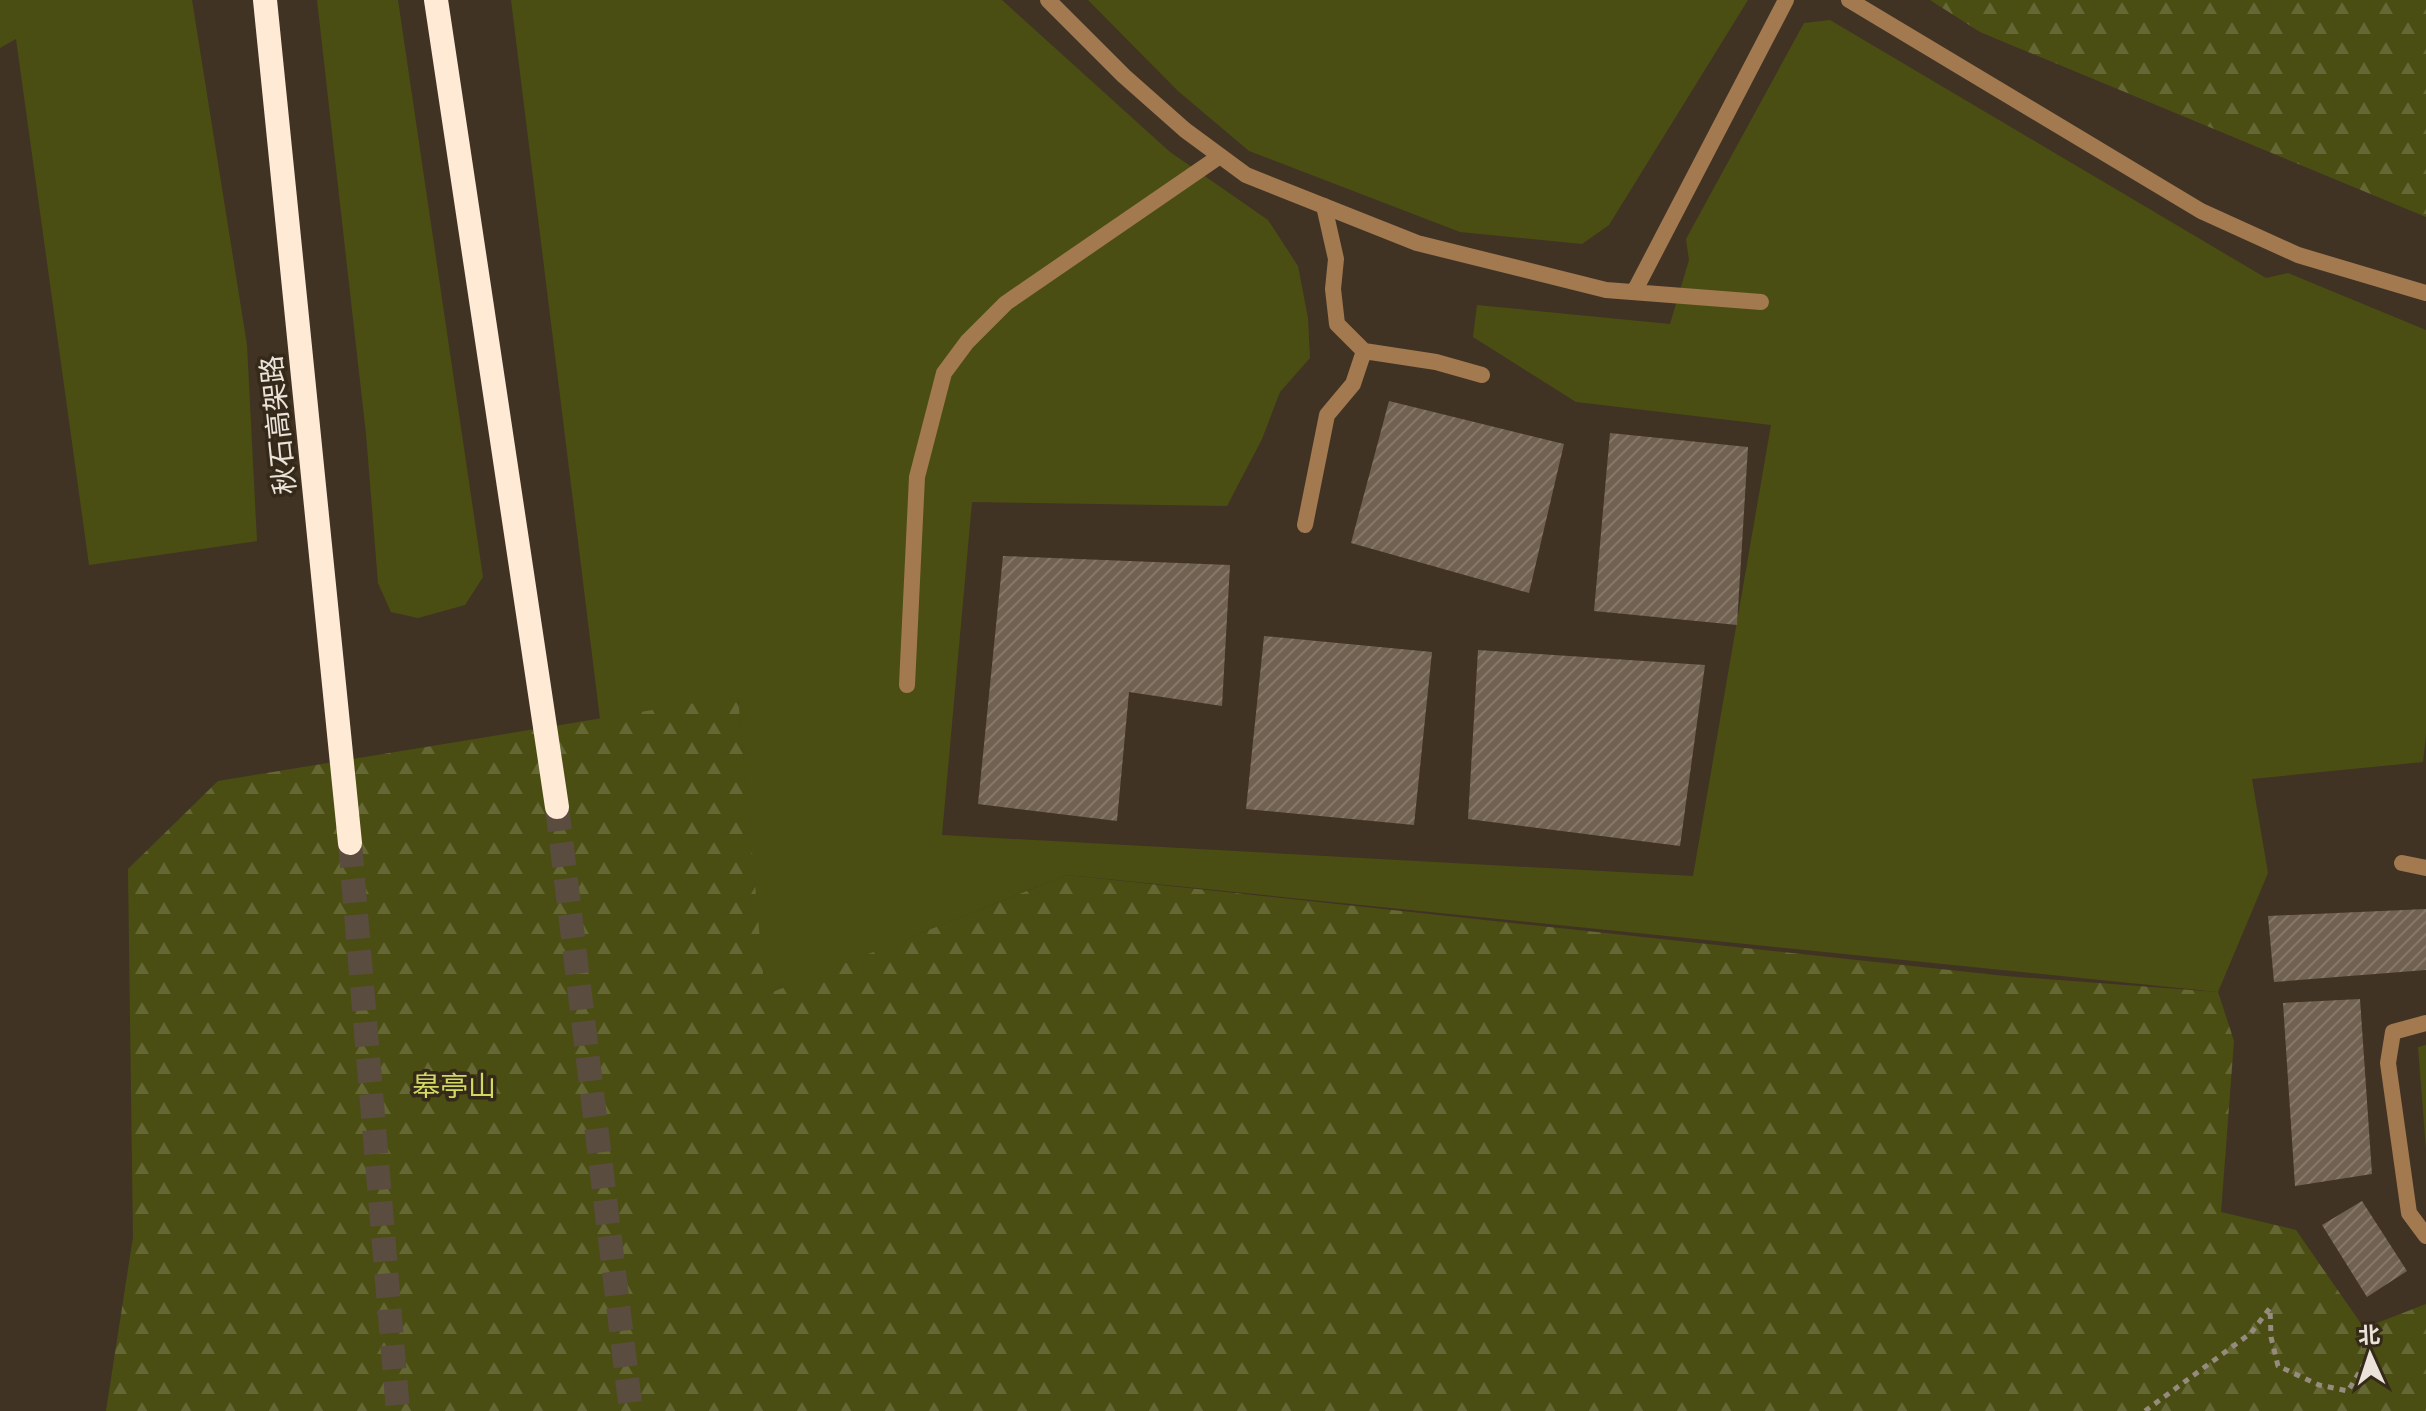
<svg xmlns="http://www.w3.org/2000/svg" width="2426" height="1411" font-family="Jost,'Noto Sans SC',sans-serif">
<defs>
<pattern id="forest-firs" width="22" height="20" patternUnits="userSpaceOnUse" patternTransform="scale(2)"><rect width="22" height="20" fill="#4b4e12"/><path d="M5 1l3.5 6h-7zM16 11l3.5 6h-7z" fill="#656734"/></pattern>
<pattern id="building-hatch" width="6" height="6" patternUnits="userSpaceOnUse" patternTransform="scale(2)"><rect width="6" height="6" fill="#716151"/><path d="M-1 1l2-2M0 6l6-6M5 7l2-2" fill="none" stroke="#857869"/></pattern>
</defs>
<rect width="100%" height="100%" fill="#403324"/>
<path fill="#4b4e12" d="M0 0H192L247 345 257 541 89 565 16 39 0 48Z
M317 0H398L483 577 465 605 418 618 391 612 378 583 366 434Z
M511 0H1002L1170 152 1268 220 1298 266 1308 318 1310 358 1280 392 1262 439 1227 506 972 502 942 835 1693 876 1771 425 1576 402 1473 337 1477 305 1670 324 1689 260 1686 239 1804 23 1830 20 2266 278 2288 273 2426 330V735L2423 762 2252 779 2268 873 2218 992 1067 875 764 996 738 697 600 719Z
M1088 0H1748L1609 225 1582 244 1460 232 1249 151 1178 91Z
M2426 1045V1149L2418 1047Z"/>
<path fill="url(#forest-firs)" d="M1930 0H2426V217L1980 32Z
M738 696 765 995 1067 875 2005 976 2218 992 2234 1041 2221 1212 2296 1230 2364 1328 2426 1304V1411H106L133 1237 128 869 218 781Z"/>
<path fill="url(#building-hatch)" d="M1389 401 1564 444 1529 593 1351 543Z
M1610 433 1748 447 1737 625 1594 611Z
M1003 556 1230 565 1222 706 1129 692 1117 821 978 804Z
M1264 636 1432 652 1414 825 1246 809Z
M1478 650 1705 665 1680 846 1468 819Z
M2426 909V970L2274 982 2268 916Z
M2360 999 2372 1174 2295 1186 2283 1003Z
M2362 1201 2407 1271 2367 1297 2322 1225Z"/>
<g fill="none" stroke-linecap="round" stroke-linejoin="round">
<path stroke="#5a4d3f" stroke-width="24" stroke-dasharray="24 12" stroke-linecap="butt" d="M557 807 631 1411
M350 843 398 1411"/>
<path stroke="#958b7e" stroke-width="5" stroke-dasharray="6 6" stroke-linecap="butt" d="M2145 1411 2251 1333 2270 1308 2271 1337 2278 1366 2319 1385 2348 1391 2366 1361"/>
<path stroke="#a37950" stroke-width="16" d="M1324 206 1336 259 1333 289 1337 324 1364 351 1436 362 1482 375
M1305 525 1327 415 1353 384 1364 351
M907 685 917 477 944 373 967 342 1006 303 1220 156
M2402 863 2426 868
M2426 1023 2393 1032 2388 1063 2409 1213 2426 1236"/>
<path stroke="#a37950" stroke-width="16" d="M1048 0 1124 76 1185 130 1246 175 1417 243 1606 290 1761 302
M1849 0 2201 211 2298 255 2426 293
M1634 292 1786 0"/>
<path stroke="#ffead6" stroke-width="24" d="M265 0 350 843
M436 0 557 807"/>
</g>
<g text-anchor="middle" stroke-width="7" stroke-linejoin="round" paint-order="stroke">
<g font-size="28" fill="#ebe3d9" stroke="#35291a">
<text transform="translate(278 425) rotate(-96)" y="10">秋石高架路</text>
</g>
<g font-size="28" fill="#d1d962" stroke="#35291a">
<text x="454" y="1096">皋亭山</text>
</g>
</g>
<g transform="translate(2370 1355) rotate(357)" stroke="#35291a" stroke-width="6" paint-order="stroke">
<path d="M0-6L14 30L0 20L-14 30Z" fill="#ebe3d9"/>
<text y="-12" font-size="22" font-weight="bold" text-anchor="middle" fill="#ebe3d9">北</text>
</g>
</svg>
